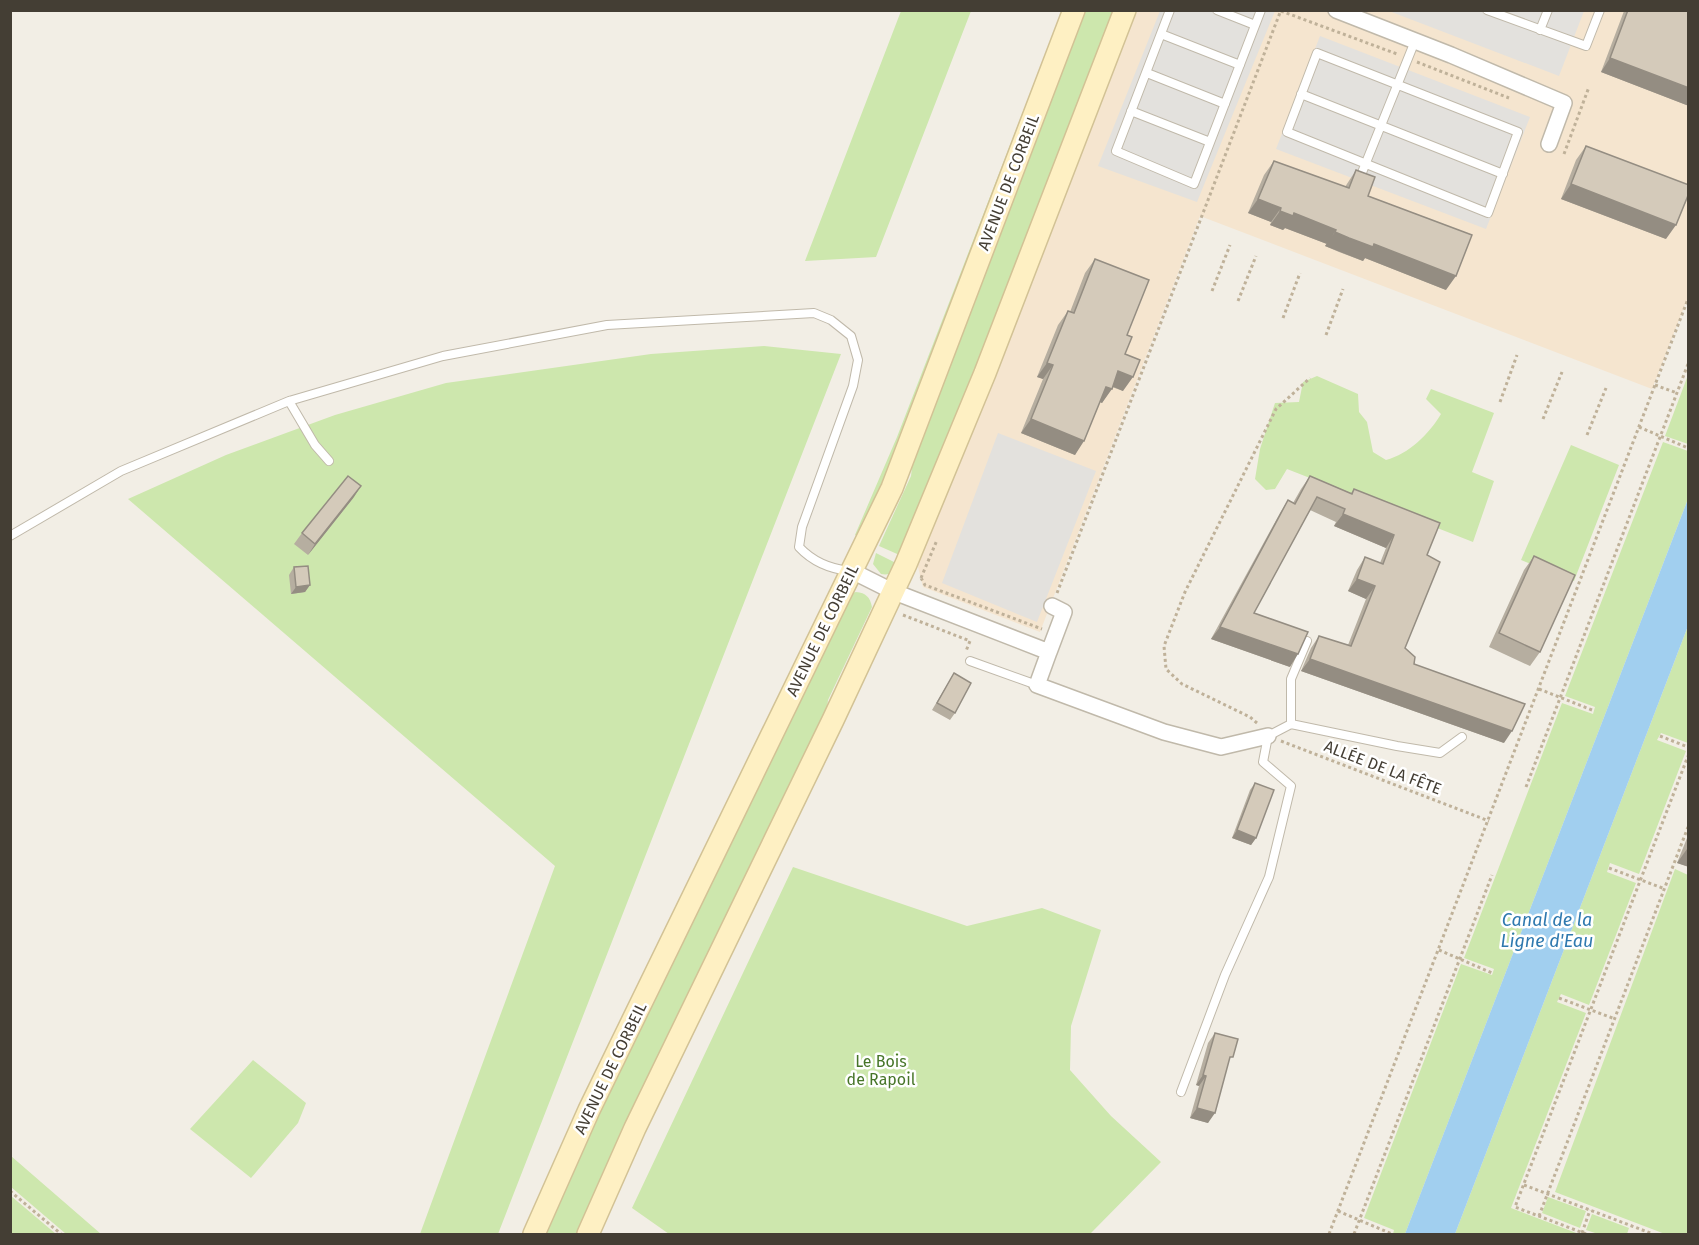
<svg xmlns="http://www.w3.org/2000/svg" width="1699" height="1245" font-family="'Fira Sans',sans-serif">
<rect width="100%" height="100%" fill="#f2eee5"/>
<path fill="#f5e5cf" d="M1133 11H1688V297L1652 389 1200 216 1040 632 923 587 917 563Z"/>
<path fill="#cde7ad" d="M901 11H971L876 257 805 261Z
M1062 11H1067L900 444 859 537 855 535 897 437Z
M1083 11H1119L904 557 879 546 911 476 914 450Z
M764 346 841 354 498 1234H420L555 866 128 499 226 455 335 415 446 383 651 354Z
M1688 375V444L1665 436Z
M1317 376 1358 394 1359 412 1367 422 1373 452 1386 460C1409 454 1429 434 1441 414L1426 399 1431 389 1494 413 1472 472 1494 481 1473 542 1287 469 1275 489 1266 490 1255 479 1260 449 1275 403 1299 402 1303 382Z
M1663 442 1688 451V499L1405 1234H1393L1394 1230 1364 1218 1461 964 1492 975 1494 969 1464 958 1562 703 1593 714 1595 707 1565 696Z
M1571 445 1619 465 1574 581 1521 560Z
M876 553 900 565C894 571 891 576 881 574L873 564Z
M856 592C866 593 870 597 872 607L828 700 826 717 579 1234H543L563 1184 849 594Z
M1688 626V743L1661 733 1657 740 1686 751 1639 874 1610 863 1607 872 1636 883 1589 1005 1561 994 1557 1002 1586 1013 1511 1208 1579 1234H1455Z
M793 867 967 926 1042 908 1101 930 1071 1026 1070 1070 1111 1116 1161 1162 1090 1234H669L632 1208Z
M1675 869 1688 875V1234H1665L1555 1192Z
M253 1060 306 1103 298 1123 251 1178 190 1129Z
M10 1157 11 1156 101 1234H66L11 1187Z
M10 1196H11L56 1234H11Z
M1548 1197 1586 1211 1580 1228 1542 1213Z
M1592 1214 1629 1228 1627 1234H1598L1586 1230Z"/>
<path fill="#e3e1dd" d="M1160 11H1275L1197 202 1098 166Z
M1389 11H1584L1559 76Z
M1320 36 1530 117 1486 229 1276 149Z
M998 433 1096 471 1037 622 942 583Z"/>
<path fill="#a1cfef" d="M1688 499V626L1455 1234H1405Z"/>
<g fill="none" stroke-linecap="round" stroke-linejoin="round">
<g stroke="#c0b9aa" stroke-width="10">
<path id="service" d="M1170 10 1116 151 1194 184 1261 10
M1217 10 1255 25
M1487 10 1586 46 1600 10
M1540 30 1548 10
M1161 34 1240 65
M1317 53 1518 132 1488 213 1287 132Z
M1147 73 1225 104
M1301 94 1503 174
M1131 111 1210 142
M1359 180 1415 41
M329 461 315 445 289 401 443 356 607 325 814 313 831 320 851 336 858 360 853 386 802 527 799 547C813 562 830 569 850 571
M10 536 121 471 289 401
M970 661 1037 685
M1291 724V679L1307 641
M1181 1092 1225 975 1269 877 1291 786 1263 762 1268 736 1291 724 1397 746 1440 753 1462 737"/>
</g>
<g stroke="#c0b9aa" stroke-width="18">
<path id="minor" d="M1336 10 1451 55 1564 103 1549 144
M852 571 892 591 1049 652 1037 685 1164 732 1221 747 1268 736
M1049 652 1064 612 1052 606"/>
</g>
<g stroke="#d2c295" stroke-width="24">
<path id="secondary" d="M534 1234 589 1110 892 488 1074 10
M588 1234 635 1128 833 720 906 564 985 373 1125 10"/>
</g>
<path stroke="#bfb199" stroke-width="3" stroke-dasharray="3 3" stroke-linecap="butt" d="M1281 11 1397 54
M1417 62 1509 98
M1564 154 1589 87
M1212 291 1230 245
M1238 301 1256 256
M1283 318 1300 273
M1326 335 1343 289
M1655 385 1677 393
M1500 402 1517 355
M1543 419 1562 372
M1639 427 1688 448
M1587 435 1606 388
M921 578 937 540
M921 578 925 585 1042 629
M1057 593 1281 10
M903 615 970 641 966 651
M1539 689 1592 710
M1257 723 1250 717 1182 684 1166 669 1164 646 1185 592 1276 409 1310 378
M1660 736 1688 747
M1281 741 1489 821
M1526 787 1688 364
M1609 868 1665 889
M1439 950 1492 973
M1559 998 1615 1019
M1524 1185 1653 1234
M10 1191 61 1234
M1338 1211 1392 1234
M1539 1216 1688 827
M1582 1233 1590 1210
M1329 1234 1688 299
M1354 1234 1492 875
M1586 1234 1515 1207 1688 756"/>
<use href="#service" stroke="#fff" stroke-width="8"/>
<use href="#minor" stroke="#fff" stroke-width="15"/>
<use href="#secondary" stroke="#fef0c3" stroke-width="21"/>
</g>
<path fill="#b6aea0" d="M1622 10H1689V106L1601 72 1624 11Z
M1586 146 1666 239 1561 199 1576 160Z
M1274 161 1345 187 1356 170 1368 196 1446 290 1365 258 1363 261 1339 252 1325 246 1327 244 1285 228 1283 230 1270 225 1271 222 1248 213 1264 175Z
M1095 259 1127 335 1123 391 1112 387 1102 403 1100 402 1075 455 1021 433 1043 379 1037 377 1058 325 1068 311 1070 312 1085 273Z
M1310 476 1351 493 1354 489 1427 555 1405 648 1414 664 1504 743 1301 671 1311 648 1319 636 1348 645 1366 599 1348 591 1357 570 1365 557 1380 563 1386 548 1334 526 1336 522 1310 510 1254 613 1290 667 1211 639 1280 513 1288 500 1293 503 1301 489Z
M354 497 308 555 294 544 302 533Z
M1534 556 1540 652 1530 666 1489 647 1524 570Z
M294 567 310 585 305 592 291 594 289 575Z
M954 673 955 713 950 720 932 710Z
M1255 783 1256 838 1251 845 1232 838 1250 790Z
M1689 833V867L1677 863Z
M1215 1033 1228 1065 1208 1123 1190 1118 1199 1086 1196 1085 1208 1043Z"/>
<path fill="#948d82" d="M1610 58 1689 88V106L1601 72Z
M1571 184 1676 225 1666 239 1561 199Z
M1258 199 1281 208 1271 222 1248 213Z
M1280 211 1294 213 1336 230 1327 244 1285 228 1283 230 1270 225Z
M1335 232 1374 244 1456 276 1446 290 1365 258 1363 261 1325 246Z
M1047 363 1053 365 1043 379 1037 377Z
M1118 371 1133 377 1123 391 1109 385Z
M1106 387 1112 389 1102 403 1096 400Z
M1031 419 1084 441 1075 455 1021 433Z
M361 486 354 497 308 555 315 544Z
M1343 514 1394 535 1386 548 1334 526Z
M1357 579 1375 586 1366 599 1348 591Z
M310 585 305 592 291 594 296 587Z
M1220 627 1298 654 1290 667 1211 639Z
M1310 659 1512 731 1504 743 1301 671Z
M1237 830 1256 838 1251 845 1232 838Z
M1687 849 1689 850V867L1677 863Z
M1203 1075 1206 1076 1199 1086 1196 1085Z
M1197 1108 1215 1113 1208 1123 1190 1118Z"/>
<path fill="#d4caba" stroke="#948d82" stroke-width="1.5" d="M1628 10H1689V88L1610 58Z
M1586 146 1689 185V193L1676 225 1571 184Z
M1274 161 1349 188 1356 170 1375 177 1368 196 1472 235 1456 276 1374 244 1373 247 1349 238 1335 232 1336 230 1294 213 1293 216 1280 211 1281 208 1258 199Z
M1095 259 1149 280 1127 335 1132 337 1125 354 1140 360 1133 377 1118 371 1112 389 1106 387 1084 441 1031 419 1053 365 1047 363 1068 311 1074 313Z
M348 476 361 486 315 544 302 533Z
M1310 476 1352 494 1354 489 1440 523 1427 555 1440 562 1405 648 1415 657 1414 664 1525 704 1512 731 1310 659 1319 636 1351 646 1375 586 1357 579 1365 557 1383 564 1394 535 1343 514 1345 509 1317 497 1254 613 1308 632 1298 654 1220 627 1288 500 1295 504Z
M1534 556 1575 575 1540 652 1499 633Z
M308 566 310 585 296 587 294 567Z
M954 673 971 683 955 713 937 703Z
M1255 783 1274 790 1256 838 1237 830Z
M1215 1033 1238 1039 1233 1057H1230L1215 1113 1197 1108 1206 1076 1203 1075Z"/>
<g text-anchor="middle" stroke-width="5" stroke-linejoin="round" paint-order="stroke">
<g font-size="16" fill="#443e34" stroke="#fff">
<text transform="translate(1008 182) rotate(-69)" y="6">AVENUE DE CORBEIL</text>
<text transform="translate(822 630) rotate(-64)" y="6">AVENUE DE CORBEIL</text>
<text transform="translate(1383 767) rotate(21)" y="6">ALLÉE DE LA FÊTE</text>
<text transform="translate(610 1068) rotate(-64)" y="6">AVENUE DE CORBEIL</text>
</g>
<g font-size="16" fill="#467528" stroke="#fff">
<text x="881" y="1067">Le Bois<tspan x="881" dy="18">de Rapoil</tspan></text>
</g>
<g font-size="18" font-style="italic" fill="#2f79af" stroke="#fff">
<text x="1547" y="926">Canal de la<tspan x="1547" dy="21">Ligne d'Eau</tspan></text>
</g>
</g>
<rect width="1699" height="1245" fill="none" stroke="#443e34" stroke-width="24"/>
</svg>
